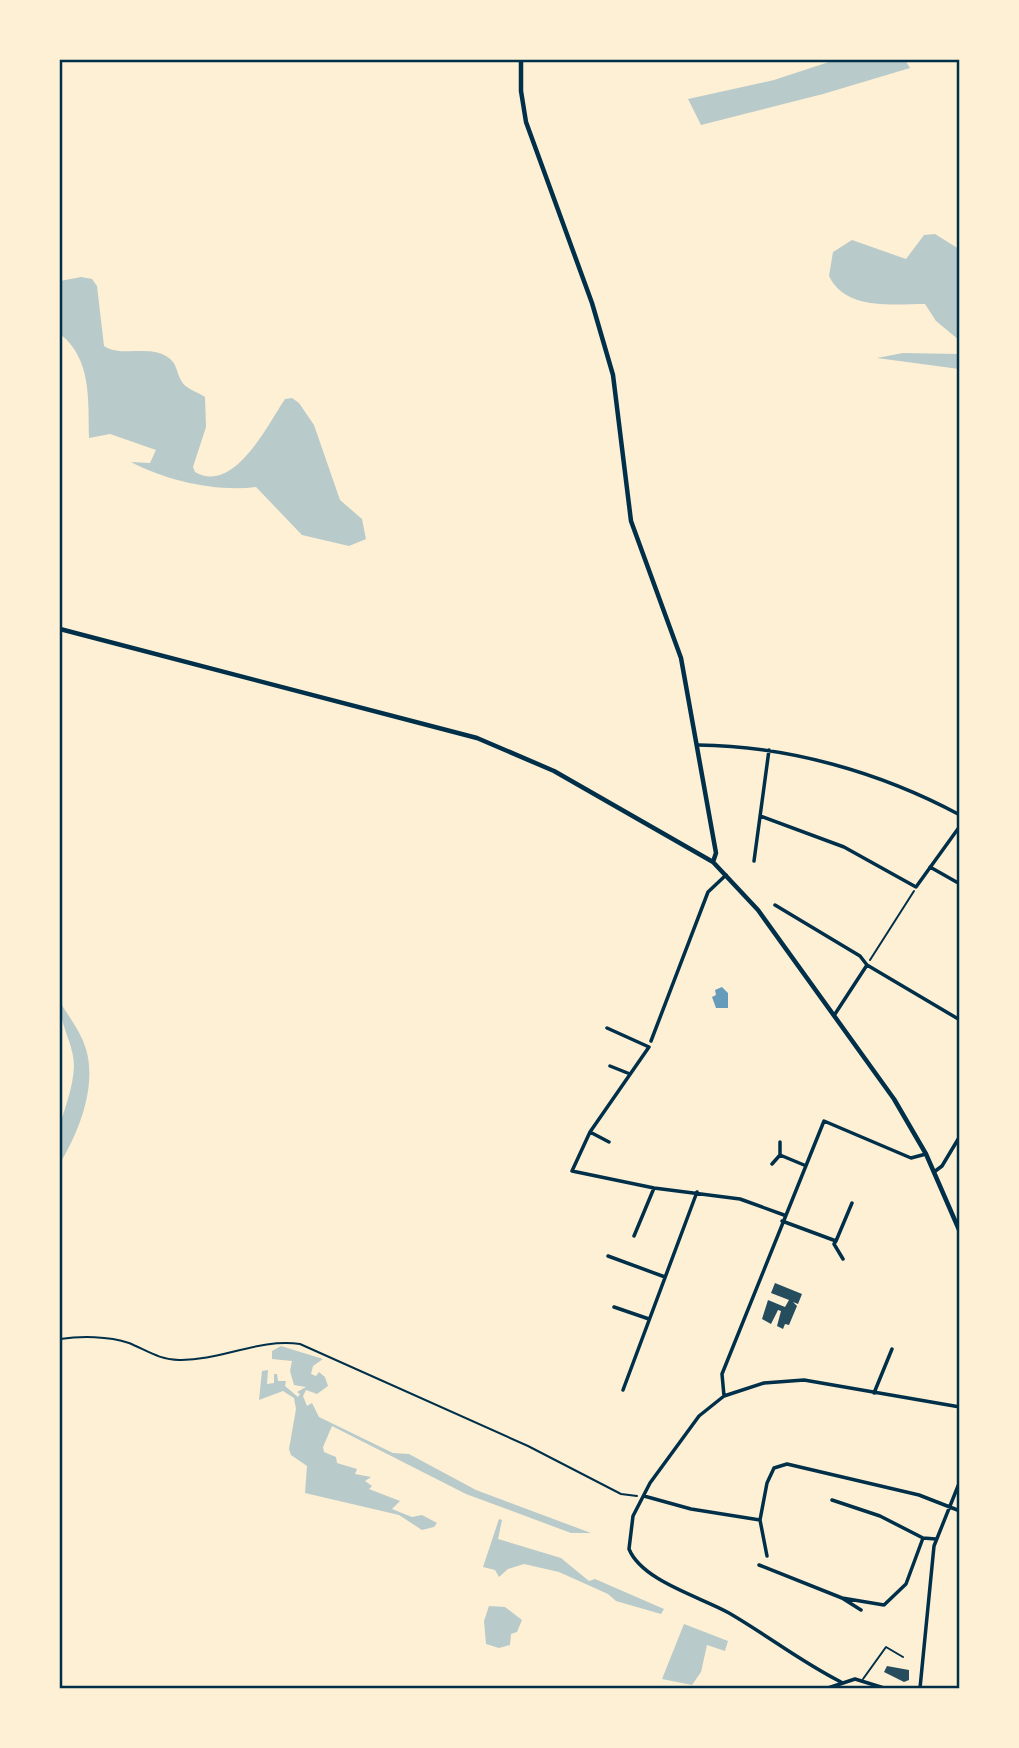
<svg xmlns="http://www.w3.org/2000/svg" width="1019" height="1748" font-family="'DejaVu Sans',sans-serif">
<rect width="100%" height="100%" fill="#fdf0d5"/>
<path fill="#b9caca" d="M835 60H905L910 68 823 94 701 125 688 99 774 80Z
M935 234 959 249V340L936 321 925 304C893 304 846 311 829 276L833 252 852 240 906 259 924 235Z
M81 277 92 279 97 286 104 346C120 357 146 346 164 355 178 362 175 370 182 382 186 389 198 392 205 397L206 427 193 467 195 472C234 495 268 424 285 399L292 398 299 403 314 425 340 500 362 519 366 539 349 546 302 535 256 487C216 492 167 481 131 462L150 463 156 450 110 434 89 438C88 400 92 359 60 334V281Z
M903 353 959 354V369L877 358Z
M60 1002C69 1017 81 1032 86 1049 97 1086 79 1132 60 1163 59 1151 57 1136 60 1125 66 1104 73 1088 74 1066 74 1043 59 1025 60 1002Z
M281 1346 323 1359 313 1366 311 1374 316 1376 319 1372 325 1377 328 1386 317 1394 306 1390 303 1396 307 1406 312 1403 319 1417 393 1453 409 1454 476 1490 591 1533H571L466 1494 332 1426 323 1447 324 1452 336 1457 337 1463 357 1469 355 1474 371 1477 365 1481 372 1486 369 1489 400 1501 392 1509 412 1517 422 1515 437 1523 434 1527 422 1530 399 1515 305 1493 307 1466 291 1455 289 1449 296 1409 294 1398 283 1391 259 1400 262 1371 268 1370 267 1384 274 1383V1374H277L278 1381H286L285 1386 298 1397 300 1394 297 1392 306 1387 294 1385 290 1371 292 1361 272 1359V1351Z
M499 1519 502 1520 498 1539 561 1558 589 1581 595 1579 664 1609 661 1614 616 1601 608 1594 559 1572 524 1564 508 1569 499 1577 495 1570 483 1567Z
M489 1606 505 1607 522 1620 517 1632 511 1634 510 1645 499 1648 486 1644 484 1621Z
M684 1624 728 1641 725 1651 707 1645 701 1672 692 1685 662 1679Z"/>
<path fill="#669bbc" d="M722 987 728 993V1008H716L712 997 716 995 715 990Z"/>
<path fill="#264d5e" d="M775 1283 802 1294 798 1304 793 1302 797 1306 789 1325 785 1324 783 1329 777 1326 781 1311 778 1310 771 1324 762 1319 768 1300 785 1307 789 1300 771 1293Z
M887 1666 909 1670V1680L904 1682 884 1672Z"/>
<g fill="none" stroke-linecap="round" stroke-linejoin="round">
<path stroke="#003049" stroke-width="2" d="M870 960 914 891
M60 1339C81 1336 108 1336 129 1343 146 1350 160 1360 179 1360 220 1361 259 1338 300 1344L528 1446 621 1494 637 1496"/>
<path stroke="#003049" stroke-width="2" d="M863 1679 886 1647 903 1657"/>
<path stroke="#003049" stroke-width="3.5" d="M698 745C788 746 880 772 960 815
M760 816 844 847 916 887 960 826
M754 861 769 750
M930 867 960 884
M775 905 860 956 867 965
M835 1014 867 965 960 1020
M607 1028 649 1047 590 1132 572 1171 654 1188 740 1199 784 1215
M651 1041 708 892 726 875
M610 1066 630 1074
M590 1132 609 1142
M780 1142V1155
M772 1164 780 1155 804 1165
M934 1172 942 1166 960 1136
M782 1221 836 1241 852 1203
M634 1236 654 1188
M836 1241 834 1244 843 1259
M608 1256 665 1277
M614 1307 649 1319
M623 1390 697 1192
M874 1393 892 1349
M724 1396 722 1374 824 1121 911 1158 926 1154
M644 1496 691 1509 760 1520 767 1483 774 1468 787 1464 919 1495 960 1511
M832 1500 880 1516 923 1538
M760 1520 767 1556
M759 1565 842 1598 861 1610
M842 1598 884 1605 906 1584 923 1538 936 1539
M841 1682C801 1662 767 1635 729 1613 701 1597 642 1581 629 1549L633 1516 650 1483 699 1416 724 1396 764 1383 804 1380 960 1407
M828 1688 855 1679 884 1688
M920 1688 934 1546 960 1481"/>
<path stroke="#003049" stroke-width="4.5" d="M521 60V91L526 122 592 303 613 375 631 521 681 658 716 853 713 862
M60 629 477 738 554 771 713 862 758 910 894 1099 926 1154 960 1232"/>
</g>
<rect width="1019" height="1748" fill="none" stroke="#fdf0d5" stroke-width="122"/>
<rect x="61" y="61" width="897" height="1626" fill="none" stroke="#003049" stroke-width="2.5"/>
</svg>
